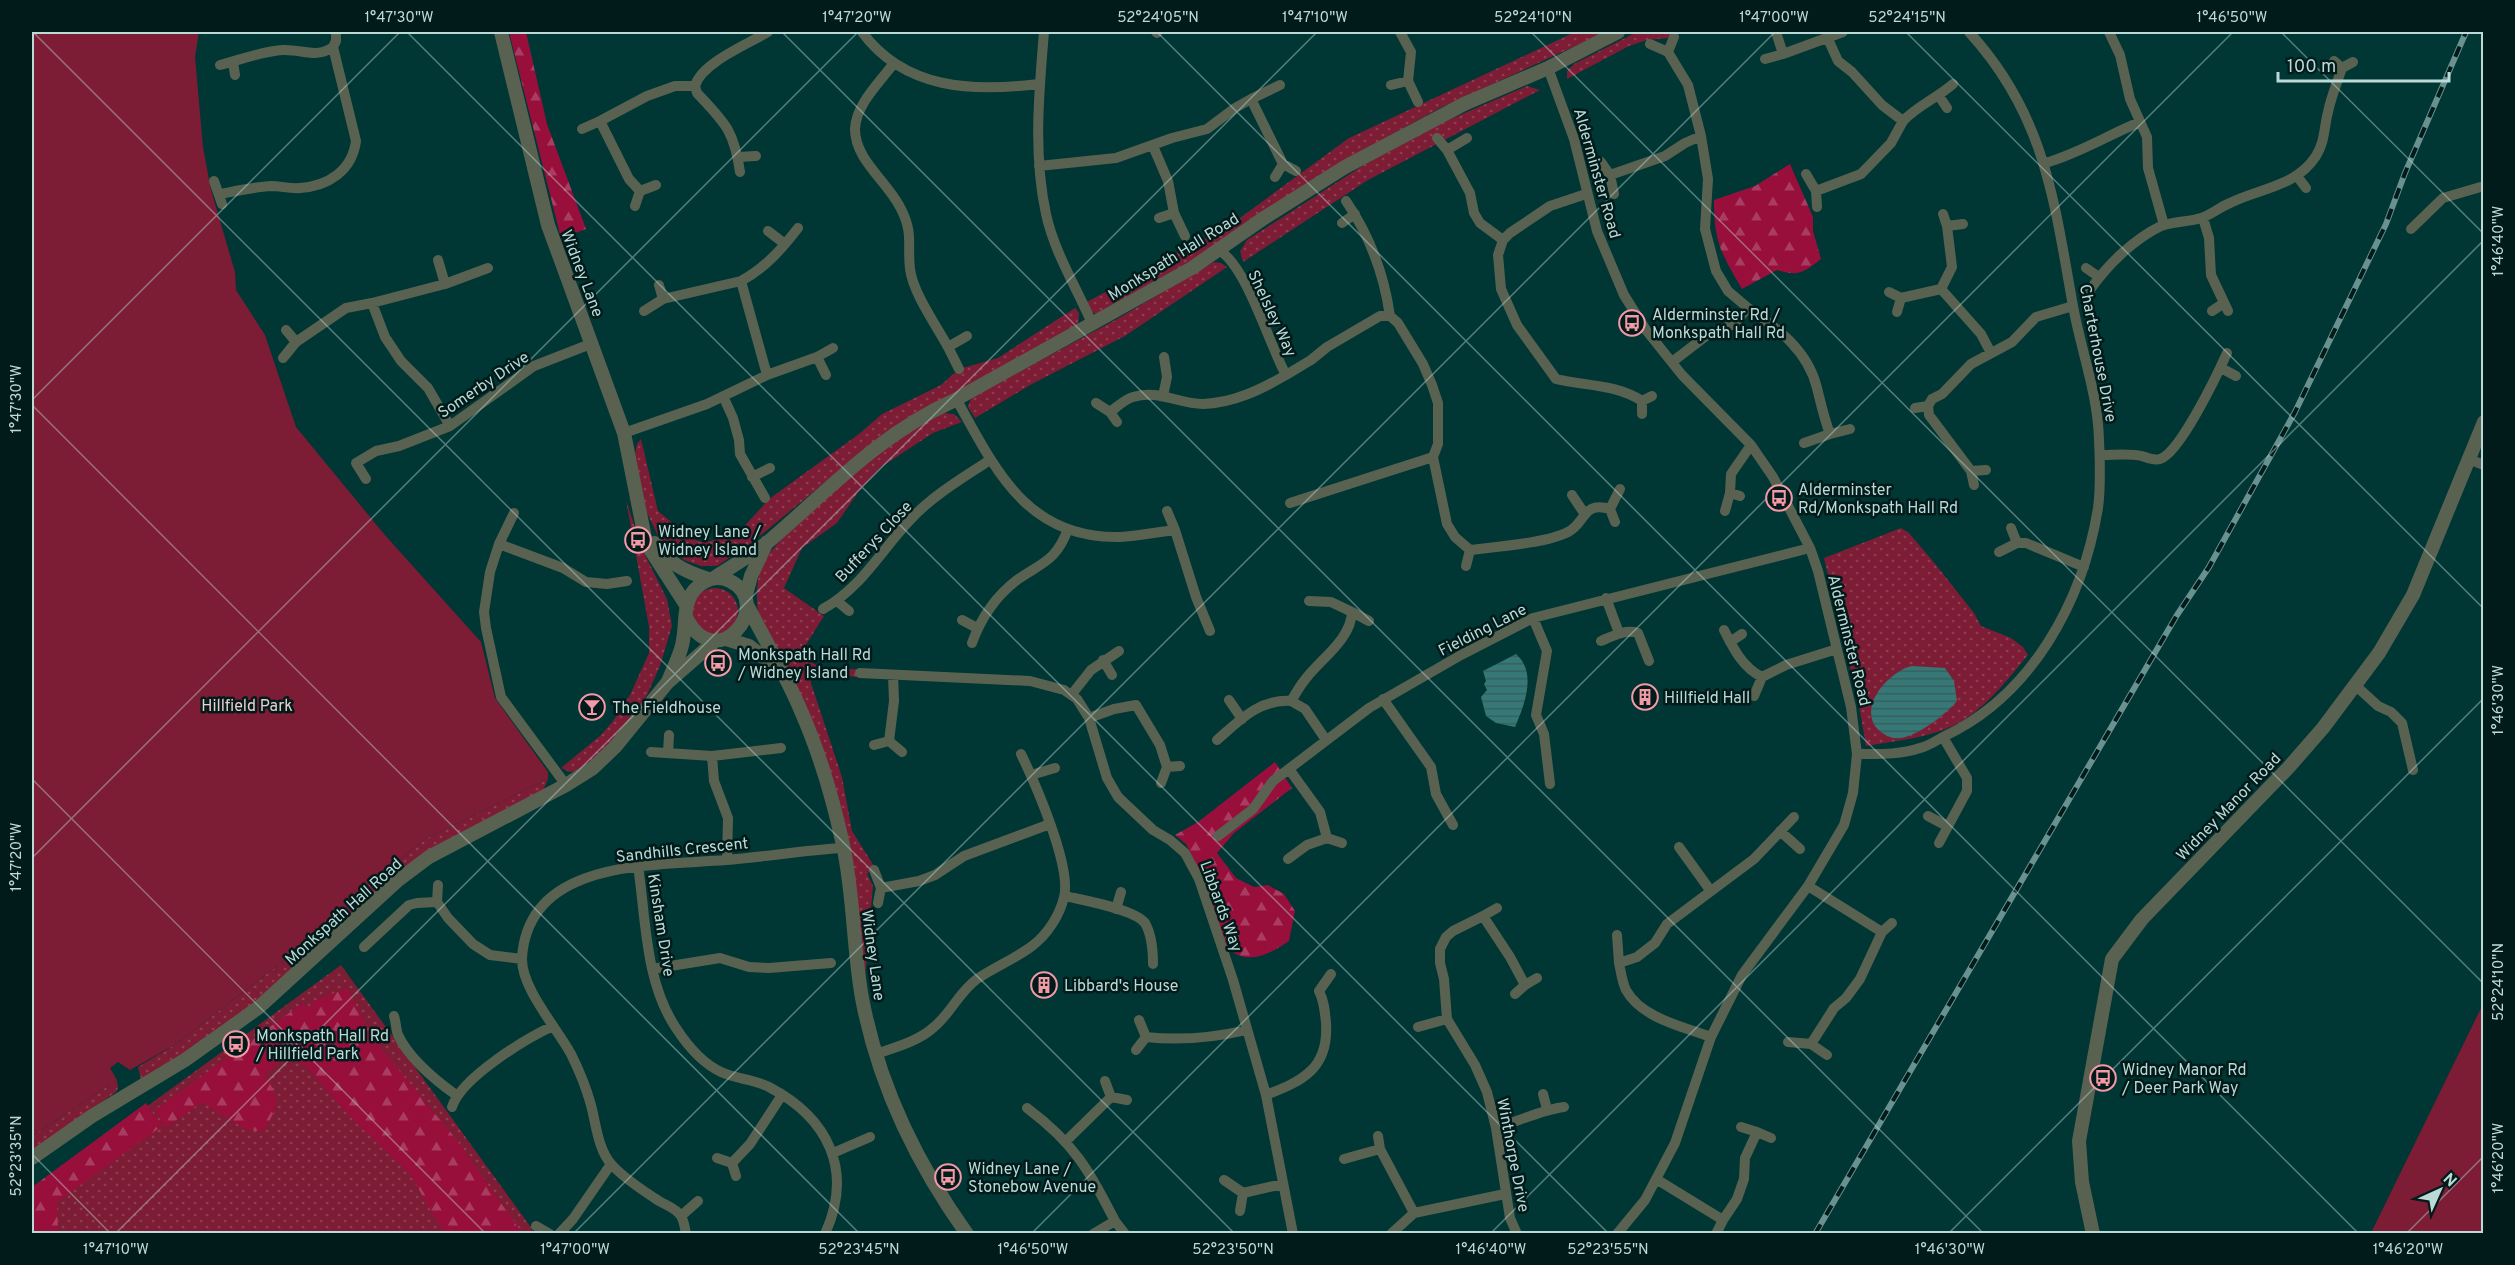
<svg xmlns="http://www.w3.org/2000/svg" width="2515" height="1265" font-family="Overpass,sans-serif">
<defs>
<pattern id="grass-dots" width="8" height="8" patternUnits="userSpaceOnUse" patternTransform="scale(1.5)"><rect width="8" height="8" fill="#7d1c35"/><path d="M2 2h.1M6 6h.1" fill="none" stroke="#8e3c52" stroke-width="1.8" stroke-linecap="round"/></pattern>
<pattern id="forest-firs" width="22" height="20" patternUnits="userSpaceOnUse" patternTransform="scale(1.5)"><rect width="22" height="20" fill="#980f3c"/><path d="M5 1l3.5 6h-7zM16 11l3.5 6h-7z" fill="#a93d61"/></pattern>
<pattern id="water-rules" width="6" height="5" patternUnits="userSpaceOnUse" patternTransform="scale(1.5)"><rect width="6" height="5" fill="#367875"/><path d="M0 2.5h6" fill="none" stroke="#375f5d"/></pattern>
</defs>
<rect width="100%" height="100%" fill="#003634"/>
<path fill="url(#grass-dots)" d="M1575 32H1606L1440 108 1376 143 1212 249 1096 314 1091 312 1085 303 1195 243 1222 231 1349 138Z
M1637 32H1674L1668 38 1647 40 1629 46 1567 79V71L1574 64Z
M1527 86 1540 90 1368 180 1243 262 1240 251 1247 240 1367 163 1444 122Z
M1214 262 1221 263 1227 267 1125 336 1030 385 975 418 968 407 971 398 1117 319Z
M1075 308 1079 313 1078 327 921 411 885 433 750 544 717 566H701L684 560 660 540 647 513 635 454 637 444 641 439 658 511 692 539 702 542 711 541 740 531 769 499 859 434 882 414 941 385 959 369 998 358Z
M944 413 954 414 962 422 933 433 881 467 859 491 837 523 802 548 784 588 824 616 802 651C814 673 837 669 860 669L858 677 826 674 809 677 842 777 852 831 874 866 867 874 873 886 865 976 846 845 758 612C756 595 756 573 766 558 780 538 800 522 818 506 857 471 896 435 944 413Z
M626 500 642 549 667 599 672 626 660 666 647 695 630 720 605 750 578 771 570 772 561 768 601 735 613 721 630 695 649 653V627Z
M1901 528 1909 533 1936 565 1974 613 1981 626 2011 638 2023 647 2028 655C2004 684 1978 719 1940 731 1917 739 1890 742 1866 746L1859 705 1824 558Z
M692 611a23 23 0 1 1 46 0a23 23 0 1 1-46 0Z
M548 779 542 793 424 856 255 1004 187 1054 141 1079 138 1067 176 1044 313 938 369 885 425 839Z
M341 965 535 1233H32V1190Z
M117 1080 118 1088 116 1092 32 1151V1136Z"/>
<path fill="url(#forest-firs)" d="M509 32H526L547 124 586 229 561 238Z
M1790 164 1813 217V231L1821 259C1804 272 1799 277 1777 270L1742 289C1721 253 1714 242 1714 200L1755 186Z
M1275 762 1292 788 1234 833 1217 853 1236 878 1254 887 1268 885 1284 894 1295 911 1289 941C1270 954 1246 967 1227 947L1195 862 1186 844 1175 835 1198 822Z
M347 988 373 1039 456 1139 522 1233H444L410 1174 351 1118 307 1067 286 1056 265 1075C281 1103 279 1102 264 1131L247 1130 202 1102 165 1128 155 1110 303 1003 307 1008 316 1000Z
M146 1103 162 1126 57 1202 58 1232 32 1233V1187Z"/>
<path fill="#7d1c35" d="M32 32H199L195 57 203 147 211 190 235 272 236 290 265 335 296 427 384 534 481 642 495 698 548 772V779L425 839 369 885 313 938 176 1044 130 1070 118 1062 110 1068 117 1080 32 1136Z
M2483 1004V1233H2371Z"/>
<path fill="url(#water-rules)" d="M1516 654C1537 672 1525 704 1515 727L1496 723 1486 716 1481 697 1487 690 1484 684 1486 681 1483 671Z
M1912 666 1945 668 1954 681 1957 701C1946 714 1909 745 1890 737 1849 720 1883 673 1912 666Z"/>
<g fill="none" stroke-linecap="round" stroke-linejoin="round">
<path stroke="#596251" stroke-width="10" d="M862 32C905 90 973 92 1039 84
M1044 32C1039 92 1033 154 1046 214 1054 251 1075 285 1090 319L1089 326
M1156 32 1157 33
M1400 32 1411 52 1408 81 1418 102
M1776 32 1783 54 1843 32
M2109 32 2120 55 2130 99 2147 137 2148 168 2164 225
M1650 44 1668 52 1688 85 1701 136 1708 179 1705 229 1716 271 1728 291 1748 308 1734 324 1706 336 1672 362
M1668 52 1674 37
M1765 59 1783 54
M233 62 235 75
M894 63C880 82 856 104 855 129 855 160 887 181 900 207 914 233 907 244 910 269 913 293 936 325 948 347L967 336
M220 65C240 60 262 51 283 50 302 49 316 59 333 47
M1548 68 1574 139 1597 231 1624 295 1646 330 1682 375 1751 445 1773 477 1810 548 1818 571 1851 707 1857 754 1853 793 1844 825 1808 886 1742 975 1711 1037 1675 1143 1645 1200 1617 1234
M2342 68 2353 62
M1391 85 1408 81
M695 86 697 93C725 123 734 130 740 172
M695 86C701 63 748 44 768 32
M1939 96 1947 108
M1251 99 1280 85
M1903 121C1917 106 1937 98 1953 84
M582 129 600 121
M1437 138 1447 150
M1467 138 1447 150 1470 193 1474 213 1480 223 1503 240
M1153 146 1168 181 1174 213 1185 236
M738 157 756 156
M1601 162 1610 175
M2045 163C2078 154 2108 135 2140 122
M1039 166 1116 158 1172 138 1207 129 1235 108 1251 99 1283 164 1296 171
M1806 174 1816 191 1861 174 1891 143 1903 121 1882 105 1852 72 1838 61 1828 39
M2297 176 2306 188
M1275 177 1283 164
M214 181 222 204
M656 185 640 191 629 179 600 121 647 96 675 86H695
M1816 191 1817 207
M220 194C236 191 254 187 271 186 281 186 290 189 300 188 328 186 352 171 356 141L333 47 336 41V32
M1586 194 1550 206 1510 233 1503 240 1498 255 1501 289 1517 325 1556 379C1585 386 1616 384 1642 401L1652 396
M1614 194 1610 175 1665 156 1685 143 1701 136
M1346 201C1370 236 1384 274 1390 316
M635 206 640 191
M1943 214 1947 226
M1159 218 1174 213
M2203 218 2209 238 2211 275 2228 311
M1342 223 1355 214
M1963 224 1947 226 1952 267 1941 289 1981 334 1991 353
M2411 229 2443 198 2484 186
M768 231 785 244
M1219 250C1247 267 1269 344 1286 375L1311 360 1327 347 1380 316H1390L1398 323 1423 364 1432 385 1438 403V444L1433 457 1447 524 1455 537 1470 550C1495 547 1547 543 1568 532 1586 523 1582 501 1610 509L1615 522
M438 260 445 284
M2086 268 2099 277
M741 281C765 268 781 250 798 228
M659 285 663 299 741 281 767 375
M2090 290C2107 265 2134 239 2161 226 2174 221 2189 222 2201 218 2211 215 2220 207 2230 203 2260 188 2296 187 2316 156 2325 142 2324 127 2328 112 2331 97 2337 83 2342 68L2334 61
M1889 292 1901 298
M372 303 445 284 488 268
M1748 308C1779 329 1808 351 1817 388 1821 404 1824 418 1830 434L1804 443
M644 311 663 299
M2212 311 2224 303
M1897 312 1901 298 1941 289
M286 330 296 342
M948 347 959 369
M817 357 826 375
M283 358 296 342 346 308 372 303 385 337 401 361 428 388 450 426
M2221 368 2236 376
M723 396 733 418 739 440 740 454 765 498
M1163 396 1167 377 1164 357
M953 401 959 404C997 473 1029 539 1120 537 1138 536 1157 532 1175 530L1196 597 1210 631
M1642 401V414
M1096 403 1110 412C1117 407 1125 399 1133 397 1157 389 1179 404 1203 404 1233 403 1260 390 1286 375
M1915 408 1928 406
M1110 412 1117 422
M624 433 707 404 767 375 817 357 833 348
M1830 434 1850 429
M2100 455C2113 455 2129 453 2142 456 2148 458 2154 461 2160 459 2180 453 2218 373 2227 353
M2468 459 2484 465
M1986 470 1971 471 1929 415 1928 406 1932 399 1942 394 1971 364 2012 342 2036 317 2073 306
M1971 471 1974 485
M752 477 770 468
M366 479 356 463 376 451 399 446 450 426 534 366 593 343
M1572 495 1584 513
M1740 496 1730 493 1731 474 1751 445
M1290 503 1433 457
M1610 509 1620 489
M1167 511 1175 530
M1725 511 1730 493
M514 513 499 544 490 572 484 612 486 628 501 697 566 785
M2011 528 2017 543H2026L2084 567
M499 544 563 568 586 582 607 584 627 581
M1999 552 2017 543
M1466 566 1470 550
M1606 598 1619 633
M837 601 849 611
M1309 601 1331 602 1352 612C1351 640 1319 660 1304 681 1299 687 1295 695 1291 701L1305 709 1326 740
M823 609C861 588 880 552 909 521 932 496 962 478 990 460
M1352 612 1369 621
M1533 618 1547 651 1536 715 1544 734 1550 784
M962 620 977 628
M1724 630C1733 648 1743 668 1762 677L1786 665 1837 649
M1601 641C1613 636 1625 629 1638 633L1649 661
M1730 642 1742 634
M972 643C981 618 996 596 1017 580 1043 562 1056 561 1068 529
M1103 660 1112 675
M860 673 1030 681 1064 690 1077 699 1089 718 1107 778 1118 797 1153 830 1170 840 1185 853 1199 879 1233 980 1266 1095 1293 1234
M893 675 894 701 889 741 902 752
M2355 685 2378 706 2391 712 2402 723 2413 770
M1072 694 1091 670 1119 651
M1754 696 1762 677
M1383 699 1431 767 1436 794 1453 825
M1229 700 1242 719
M1089 718 1114 709 1136 705 1160 745 1167 767 1180 766
M1217 740C1240 720 1259 699 1291 701
M874 745 889 741
M651 752 712 756
M668 753 669 735
M1857 754C1878 754 1900 755 1920 748 1929 746 1937 740 1945 736 2032 695 2083 601 2098 508 2101 486 2100 462 2099 440 2098 395 2081 350 2073 306 2054 200 2045 115 1969 32
M1031 775 1055 768
M1161 783 1167 767
M1928 816 1947 826
M1780 831 1800 849
M1218 836 1253 809 1273 781 1369 708 1461 655 1533 618 1810 548
M1327 838 1342 843
M1939 843 1967 791V778L1943 737
M1679 847 1710 890
M1288 859 1307 845 1327 838 1320 812 1289 769
M727 860 728 818 714 781 712 756 781 748
M638 866C646 919 645 982 676 1028 687 1045 702 1063 721 1072 736 1079 754 1079 769 1087 828 1118 854 1170 825 1234
M874 870 881 888 919 881 935 875 964 856 1050 824
M438 885 437 902 448 918 473 944 490 955 522 959
M1808 886 1882 932 1860 979 1846 998 1834 1008 1811 1044 1827 1055
M1065 896C1082 900 1135 909 1145 923 1152 935 1153 950 1153 964
M878 903 881 888
M1116 909 1121 892
M1483 916 1497 908
M1882 932 1892 923
M1617 935 1619 963
M364 947 409 905 417 903 437 902
M652 969 720 958 749 967 769 968 831 963
M1515 994 1525 985
M394 1016C396 1022 396 1030 398 1035 410 1060 435 1080 456 1095
M1139 1020 1146 1037C1181 1041 1212 1038 1247 1030
M1418 1027 1447 1019
M1711 1037C1684 1027 1641 1018 1626 990 1622 982 1621 972 1619 963L1637 957 1655 943 1667 924 1754 859 1794 817
M1788 1042 1811 1044
M1136 1050 1146 1037
M876 1054C896 1047 919 1041 934 1027 951 1013 959 992 977 979 994 967 1015 959 1032 946 1047 935 1060 915 1064 897 1072 867 1035 783 1021 754
M1105 1081 1111 1097
M1543 1094 1547 1109
M1266 1095C1303 1081 1329 1068 1326 1023 1325 1011 1324 1001 1319 991L1331 974
M452 1107C461 1078 525 1039 553 1026
M1027 1108C1075 1144 1088 1169 1115 1221
M1741 1127 1757 1132
M1496 1128C1519 1121 1541 1110 1564 1107
M1378 1136 1380 1149
M1066 1141 1111 1097 1127 1100
M833 1153 870 1137
M717 1158 732 1163 736 1176
M1344 1159 1380 1149 1414 1213 1505 1194
M732 1163 750 1144 782 1095
M1656 1179 1723 1220 1737 1199 1744 1179 1745 1158 1757 1132 1771 1138
M1224 1180 1243 1193 1283 1184
M1240 1211 1243 1193
M681 1216 698 1201
M536 1226 550 1234
M559 1234 573 1219 611 1164
M686 1234C685 1228 684 1221 681 1216 677 1209 666 1205 659 1201 645 1192 622 1176 612 1165 598 1150 596 1124 591 1105 586 1087 579 1070 571 1054 557 1028 521 988 522 958 528 858 655 866 726 860 765 857 804 850 843 848
M1093 1234 1115 1221 1125 1234
M1391 1234 1414 1213
M1517 1234 1510 1218 1496 1128 1487 1092 1475 1065 1447 1019 1444 979 1440 963V949L1446 937 1453 931 1483 916 1510 957 1525 985 1537 978
M1716 1234 1723 1220"/>
<path stroke="#596251" stroke-width="14" d="M501 32 548 225 624 433 646 543 686 605
M655 543C669 564 684 571 708 579
M714 578C732 566 752 555 768 542 829 490 878 435 953 401L1192 268 1264 218 1345 167 1464 104 1548 68 1618 32
M746 595 751 576 767 542
M747 605C765 640 786 675 801 711 820 754 833 799 843 845 854 895 853 948 862 998 878 1083 917 1164 967 1234
M726 639 749 646 776 667
M669 679C673 669 678 659 681 649 689 625 678 597 704 582 712 577 722 577 730 581 776 604 716 678 686 617
M32 1158 92 1116 185 1060 258 1008 397 881 429 857 566 785 593 768 615 747 667 683 714 642
M2093 1234 2082 1182 2079 1141 2112 959 2142 919 2289 767 2323 728 2379 653 2413 595 2484 422"/>
<g stroke="#68918f" stroke-width="6">
<path id="rail" d="M1815 1234 2177 615 2209 567 2295 412 2386 224 2405 173 2466 32"/>
</g>
<use href="#rail" stroke="#011b1a" stroke-width="4" stroke-dasharray="11" stroke-linecap="butt"/>
</g>
<path fill="none" stroke="#bbd9d7" stroke-width="1.5" stroke-opacity="0.45" d="M33 32 1235 1234M407 32 1609 1234M782 32 1984 1234M1157 32 2359 1234M1531 32 2484 984M1906 32 2484 609M2281 32 2484 234M32 400 400 32M32 405 860 1234M32 779 486 1234M32 858 858 32M32 1154 111 1234M115 1234 1317 32M573 1234 1775 32M1031 1234 2233 32M1490 1234 2484 240M1948 1234 2484 698M2406 1234 2484 1156"/>
<defs>
<g id="bus-ring" transform="scale(1.35)"><circle r="9.5" fill="#011b1a" stroke="#f49aa6" stroke-width="1.5"/><path d="M-5-6H5V4H4V6H2V4H-2V6H-4V4H-5ZM-3.5-4V0h7V-4ZM-3.5 1.2v1.5H-2V1.2ZM2 1.2v1.5H3.5V1.2Z" fill="#f49aa6"/></g>
<g id="building-ring" transform="scale(1.35)"><circle r="9.5" fill="#011b1a" stroke="#f49aa6" stroke-width="1.5"/><path d="M-4-6H4V6H1V3H-1V6H-4ZM-2.5-4.3h1.7v1.8h-1.7ZM.8-4.3h1.7v1.8H.8ZM-2.5-1h1.7V.8h-1.7ZM.8-1h1.7V.8H.8Z" fill="#f49aa6"/></g>
<g id="bar-ring" transform="scale(1.35)"><circle r="9.5" fill="#011b1a" stroke="#f49aa6" stroke-width="1.5"/><path d="M-6-5H6L.8 .8V4.5H3.5V6h-7V4.5H-.8V.8Z" fill="#f49aa6"/></g>
</defs>
<g fill-rule="evenodd">
<use href="#bus-ring" x="1632" y="323"/>
<use href="#bus-ring" x="1779" y="498"/>
<use href="#bus-ring" x="638" y="540"/>
<use href="#bus-ring" x="718" y="663"/>
<use href="#building-ring" x="1645" y="697"/>
<use href="#bar-ring" x="592" y="707"/>
<use href="#building-ring" x="1044" y="985"/>
<use href="#bus-ring" x="236" y="1044"/>
<use href="#bus-ring" x="2103" y="1078"/>
<use href="#bus-ring" x="948" y="1177"/>
</g>
<g text-anchor="middle" stroke-width="5" stroke-linejoin="round" paint-order="stroke">
<g font-size="16" fill="#bbd9d7" stroke="#011b1a">
<text transform="translate(1598 173) rotate(74)" y="6">Alderminster Road</text>
<text transform="translate(1173 256) rotate(-32)" y="6">Monkspath Hall Road</text>
<text transform="translate(583 273) rotate(69)" y="6">Widney Lane</text>
<text transform="translate(1273 313) rotate(65)" y="6">Shelsley Way</text>
<text transform="translate(2099 353) rotate(79)" y="6">Charterhouse Drive</text>
<text transform="translate(483 384) rotate(-34)" y="6">Somerby Drive</text>
<text transform="translate(873 541) rotate(-47)" y="6">Bufferys Close</text>
<text transform="translate(1482 629) rotate(-27)" y="6">Fielding Lane</text>
<text transform="translate(1850 640) rotate(76)" y="6">Alderminster Road</text>
<text transform="translate(2228 806) rotate(-46)" y="6">Widney Manor Road</text>
<text transform="translate(682 849) rotate(-6)" y="6">Sandhills Crescent</text>
<text transform="translate(1222 906) rotate(70)" y="6">Libbards Way</text>
<text transform="translate(343 911) rotate(-42)" y="6">Monkspath Hall Road</text>
<text transform="translate(662 925) rotate(81)" y="6">Kinsham Drive</text>
<text transform="translate(874 955) rotate(82)" y="6">Widney Lane</text>
<text transform="translate(1514 1155) rotate(79)" y="6">Winthorpe Drive</text>
</g>
<g font-size="16" fill="#bbd9d7" stroke="#011b1a" text-anchor="start">
<text x="1652" y="320">Alderminster Rd /<tspan x="1652" dy="18">Monkspath Hall Rd</tspan></text>
<text x="1798" y="495">Alderminster<tspan x="1798" dy="18">Rd/Monkspath Hall Rd</tspan></text>
<text x="658" y="537">Widney Lane /<tspan x="658" dy="18">Widney Island</tspan></text>
<text x="738" y="660">Monkspath Hall Rd<tspan x="738" dy="18">/ Widney Island</tspan></text>
<text x="1664" y="703">Hillfield Hall</text>
<text x="612" y="713">The Fieldhouse</text>
<text x="1064" y="991">Libbard's House</text>
<text x="256" y="1041">Monkspath Hall Rd<tspan x="256" dy="18">/ Hillfield Park</tspan></text>
<text x="2122" y="1075">Widney Manor Rd<tspan x="2122" dy="18">/ Deer Park Way</tspan></text>
<text x="968" y="1174">Widney Lane /<tspan x="968" dy="18">Stonebow Avenue</tspan></text>
</g>
<g font-size="16" fill="#efccd0" stroke="#011b1a">
<text x="247" y="711">Hillfield Park</text>
</g>
</g>
<rect width="2515" height="1265" fill="none" stroke="#011b1a" stroke-width="66"/>
<g transform="translate(2440 1190) rotate(45)" stroke="#011b1a" stroke-width="4.5" paint-order="stroke">
<path d="M0-4.5L10 22L0 15L-10 22Z" fill="#bbd9d7"/>
<text y="-9" font-size="16" font-weight="bold" text-anchor="middle" fill="#bbd9d7">N</text>
</g>
<path d="M2278 72v9h171v-9" fill="none" stroke="#bbd9d7" stroke-width="3"/>
<text x="2287" y="72" font-size="18" fill="#bbd9d7" stroke="#011b1a" stroke-width="4.5" paint-order="stroke">100 m</text>
<rect x="33" y="33" width="2449" height="1199" fill="none" stroke="#bbd9d7" stroke-width="2"/>
<g font-size="15" text-anchor="middle" fill="#bbd9d7">
<text x="399" y="22">1°47'30"W</text>
<text x="857" y="22">1°47'20"W</text>
<text x="1158" y="22">52°24'05"N</text>
<text x="1315" y="22">1°47'10"W</text>
<text x="1533" y="22">52°24'10"N</text>
<text x="1774" y="22">1°47'00"W</text>
<text x="1907" y="22">52°24'15"N</text>
<text x="2232" y="22">1°46'50"W</text>
<text transform="translate(2498 241) rotate(-90)" y="5">1°46'40"W</text>
<text transform="translate(16 399) rotate(-90)" y="5">1°47'30"W</text>
<text transform="translate(2498 700) rotate(-90)" y="5">1°46'30"W</text>
<text transform="translate(16 857) rotate(-90)" y="5">1°47'20"W</text>
<text transform="translate(2498 982) rotate(-90)" y="5">52°24'10"N</text>
<text transform="translate(16 1156) rotate(-90)" y="5">52°23'35"N</text>
<text transform="translate(2498 1158) rotate(-90)" y="5">1°46'20"W</text>
<text x="116" y="1254">1°47'10"W</text>
<text x="575" y="1254">1°47'00"W</text>
<text x="859" y="1254">52°23'45"N</text>
<text x="1033" y="1254">1°46'50"W</text>
<text x="1233" y="1254">52°23'50"N</text>
<text x="1491" y="1254">1°46'40"W</text>
<text x="1608" y="1254">52°23'55"N</text>
<text x="1950" y="1254">1°46'30"W</text>
<text x="2408" y="1254">1°46'20"W</text>
</g>
</svg>
